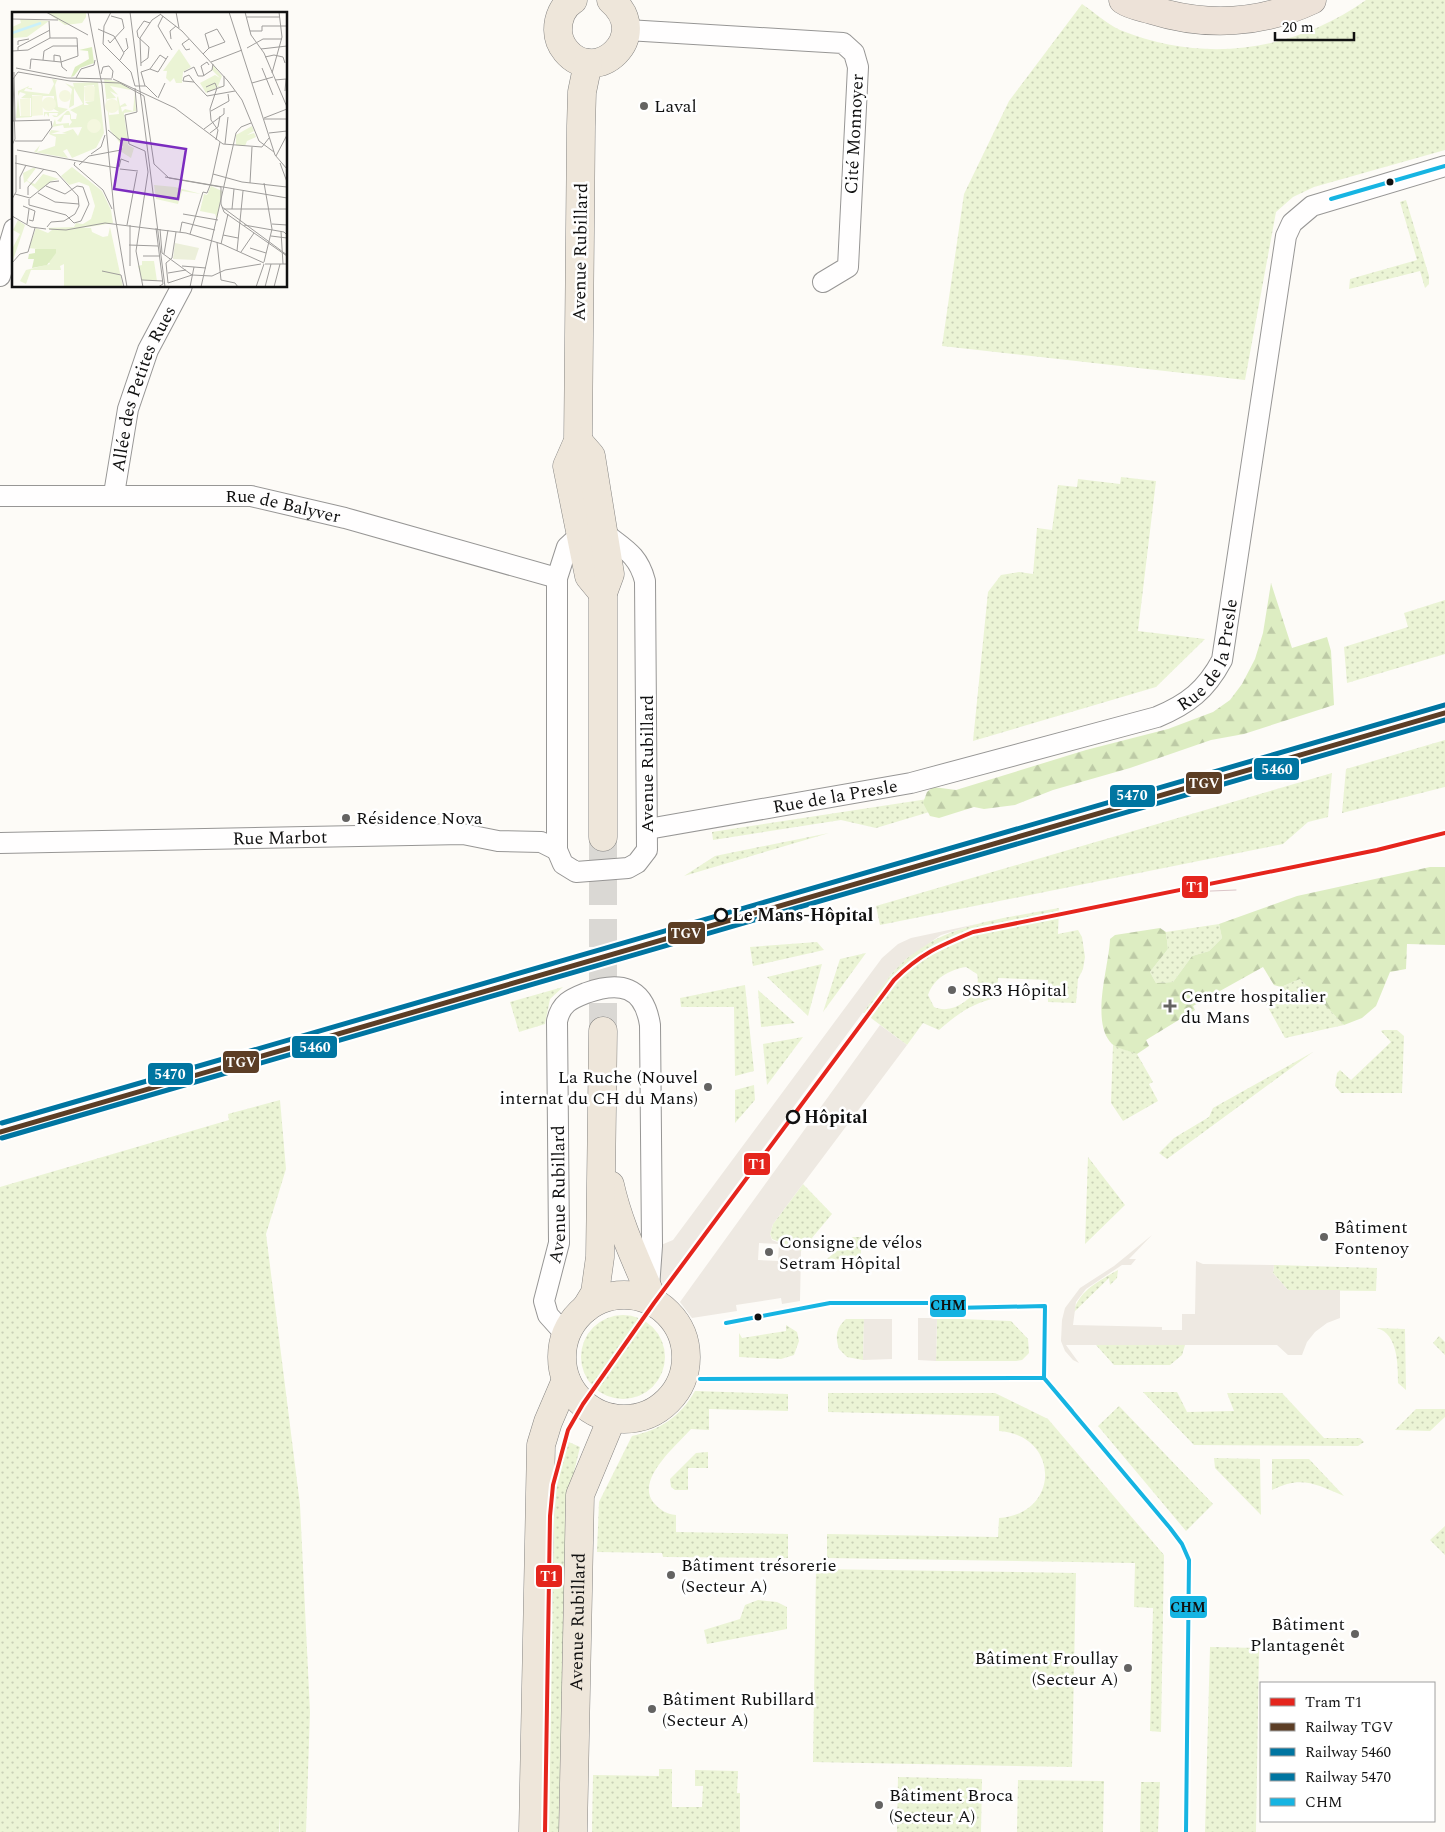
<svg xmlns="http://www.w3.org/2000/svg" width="1445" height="1832" font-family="Spectral,serif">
<defs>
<pattern id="green-dots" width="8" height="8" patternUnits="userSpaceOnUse" patternTransform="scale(1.25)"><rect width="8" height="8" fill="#ebf4d5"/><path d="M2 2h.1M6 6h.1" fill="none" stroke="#c8d0b6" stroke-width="1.8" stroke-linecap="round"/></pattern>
<pattern id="forest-firs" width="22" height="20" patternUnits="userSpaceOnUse" patternTransform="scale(1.25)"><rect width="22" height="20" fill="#ddedc2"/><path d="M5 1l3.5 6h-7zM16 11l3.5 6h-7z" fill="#bdcaa6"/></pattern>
</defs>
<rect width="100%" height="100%" fill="#fdfbf7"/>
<path fill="url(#green-dots)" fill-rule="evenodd" d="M1366 0H1445V150L1314 187 1293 197 1276 212 1245 380 942 346 964 194 1009 101 1082 4C1094 12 1107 24 1120 30 1205 64 1292 52 1366 0Z
M1406 200 1429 276V284L1425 288 1420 271 1349 289 1350 279 1417 260 1400 202Z
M1121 477 1156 481 1138 631 1205 639 1156 687 973 741 988 592 1001 575 1019 572 1033 574 1037 528 1052 530 1058 485 1077 487 1078 479 1120 484Z
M1445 600V654L1347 683 1344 647 1408 627 1404 613Z
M1445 740V787L1342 813 1346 769Z
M1332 773 1328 817 1308 822 1283 844 880 925 876 906Z
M1020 785 876 828 841 820 713 840 712 832Z
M829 833 684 876 715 856Z
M1059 908 1058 934 1078 930 1082 937 1085 957 1083 969 1078 979 1076 1003 1048 1002V980L998 978 997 998C974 1002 957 1014 939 1030L923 1023 907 1045 863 1012C877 994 889 973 907 958 949 923 1007 918 1059 908ZM966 967 977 974C983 995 953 1016 934 1007L928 995C934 978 949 970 966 967Z
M1219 924 1222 938 1209 951 1192 956 1173 982 1156 983 1150 972 1168 949 1166 932Z
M817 942 824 950 753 966 750 947Z
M866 953 823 1012 840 959Z
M822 964 808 1016 767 977Z
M1300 979 1344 1025 1285 1038 1265 1002 1284 991 1281 987Z
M745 985 754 1071 735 1076 734 1007H681L680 998Z
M563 987 550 999 545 1024 519 1032 510 1002Z
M758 990 795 1023 761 1027Z
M1383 1030H1397L1404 1036 1402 1093H1341L1335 1086 1337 1073 1340 1070 1351 1080 1391 1042 1381 1031Z
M803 1037 767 1085 763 1044Z
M1113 1045 1137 1054 1153 1082 1149 1084 1158 1101 1123 1121 1111 1103Z
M1313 1052 1167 1159 1159 1153 1174 1138 1209 1117 1213 1108Z
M754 1085 755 1100 735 1123V1090Z
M280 1100 286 1169 266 1234 300 1505 310 1712 306 1832H280V1816L279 1832H0V1187L229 1120 228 1114Z
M1088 1157 1125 1205 1085 1244Z
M803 1184 832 1214 801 1251 772 1239 770 1234 773 1224Z
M853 1237H861V1260L827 1259Z
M1274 1265 1377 1268 1376 1291 1288 1290 1273 1273Z
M1118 1270 1117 1278 1110 1285 1109 1278 1073 1313C1079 1290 1099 1281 1118 1270Z
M581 1357a42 42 0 1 1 84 0a42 42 0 1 1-84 0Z
M937 1318 1011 1321 1028 1339 1029 1353 1022 1360 1016 1361H936Z
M846 1319H864L863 1360 847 1357 839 1349C835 1337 836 1328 846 1319Z
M786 1325 797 1332 799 1341 794 1355 781 1359 739 1357V1333L742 1338 786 1331Z
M1377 1328 1405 1329 1406 1390 1398 1383C1398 1365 1398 1334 1377 1328Z
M1439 1336 1445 1342V1384V1355L1433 1343Z
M1096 1345H1185L1182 1355 1170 1365H1114Z
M695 1391 788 1394V1411L709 1409V1430L691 1429C676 1446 636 1479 653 1502 660 1510 666 1514 676 1515V1532L788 1534V1558L663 1557 662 1553 597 1552 599 1502 632 1436C660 1430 681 1416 695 1391Z
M1143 1392H1177L1187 1412 1234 1411 1227 1393H1282L1324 1438H1360L1364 1442 1358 1446 1194 1445Z
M828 1393H995L1048 1419 1164 1555 1161 1732 1150 1731 1153 1608 1134 1607 1135 1563 827 1558V1534L998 1537 999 1518C1061 1514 1060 1435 999 1431V1416L828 1412Z
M1119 1406 1213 1504 1186 1531 1098 1426Z
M1416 1409H1445V1417L1430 1431 1395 1430Z
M562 1439 580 1447 569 1493 561 1832H542L551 1483Z
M708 1452V1468H688V1490H675L671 1487 670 1479 696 1453Z
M1214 1458 1260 1459 1261 1515 1215 1468Z
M1272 1459H1309L1344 1496C1316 1484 1301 1475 1272 1490Z
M1445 1526V1555L1430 1540Z
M816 1569 1076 1573 1072 1767 813 1762Z
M758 1600 777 1602 787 1607V1629L707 1644 704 1630 740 1619 745 1605Z
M1210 1647 1259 1648 1256 1832H1205Z
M659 1769H672V1807H702L703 1786H695V1770L738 1771 737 1793H740V1832H592L593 1775 659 1776Z
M898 1777 982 1779 981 1832H897Z
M1018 1780 1104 1781 1103 1832H1017Z
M1141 1782H1160L1158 1832H1140Z"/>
<path fill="url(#forest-firs)" d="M1271 583 1292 648 1327 637 1331 651 1334 705 1244 734 1211 740 1130 768 1053 790 1015 805 984 809 974 807 939 818 930 816 923 803 927 792 933 787 956 790 1086 750 1168 729 1213 712 1230 700 1242 684 1255 659 1263 633Z
M1430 867H1445V945L1407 944 1406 969 1390 972 1376 1006 1362 1018 1344 1025 1300 979 1281 987 1274 985 1263 967 1193 1006 1195 1010 1146 1040 1149 1046 1137 1054C1130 1051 1118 1049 1112 1044 1090 1022 1109 967 1110 939L1115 935 1160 928 1166 932 1168 949 1150 972 1156 983 1173 982 1192 956 1209 951 1222 938 1219 924 1297 896Z"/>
<path fill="#eee9e2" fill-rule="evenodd" d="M977 924 941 935 907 958 892 973 661 1287 656 1285 661 1245 673 1240 882 958 898 944 911 938Z
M880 1025 907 1045 773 1224 770 1234 772 1240 801 1251 800 1301 782 1304 781 1298 736 1305 737 1311 692 1318 680 1302ZM759 1243 779 1244 778 1261 758 1260Z
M1152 1235 1129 1259H1136L1131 1265H1122L1086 1289 1076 1302 1073 1325 1162 1327V1330H1182V1314H1195L1196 1261 1203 1264 1274 1265 1273 1273 1288 1290H1340V1318L1327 1323 1315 1332 1307 1342 1302 1355H1288L1277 1345H1066L1079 1363 1073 1360 1065 1351 1061 1341 1062 1320 1065 1308 1080 1288 1114 1266Z
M918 1318H937L936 1361 918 1360Z
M864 1319H892V1359L863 1360Z"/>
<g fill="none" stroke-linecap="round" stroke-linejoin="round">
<path stroke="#dad8d4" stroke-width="28" stroke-dasharray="28 14" stroke-linecap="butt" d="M603 1031V837"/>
<g stroke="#979695" stroke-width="22">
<g id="minor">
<path d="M627 30 843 43 854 53 858 67 848 267 823 282"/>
<path d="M0 276 14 229"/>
<path id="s1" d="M114 494 128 409 148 350 182 286"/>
<path id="s2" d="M0 496H251L345 518 557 578"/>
<path d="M580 535 567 547 557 578V850L563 864 576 872 628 868 637 863 647 850 645 581C638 554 624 549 603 532"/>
<path id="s3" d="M648 829 911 783 1157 717C1188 704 1206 690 1222 660L1286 236 1292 223 1312 206 1445 166"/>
<path id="s4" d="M0 843 463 834 498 841 541 842 557 850"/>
<path id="s5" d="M566 1335 548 1315 544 1301 559 1243 557 1021C561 1003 571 999 586 993 620 981 644 986 650 1025L652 1246 649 1288"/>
</g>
</g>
<g stroke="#858482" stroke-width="29">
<g id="primary">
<path d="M573 0C563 6 558 18 558 30 558 38 561 45 566 51 596 87 653 36 611 0"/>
<path d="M588 63 582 92 581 126 578 441 567 466 589 576 603 593"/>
<path d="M578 441 591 456 610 574 603 593V837"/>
<path d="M610 1185C619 1226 638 1264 654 1303"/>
<circle cx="624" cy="1357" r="62"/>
<path d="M586 1308 595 1293 600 1257 603 1031"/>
<path d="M533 1832 541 1445 548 1422 566 1380"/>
<path id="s6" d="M573 1832 580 1495 612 1418"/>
</g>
</g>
<g stroke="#858482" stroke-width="29">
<path id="trunk" d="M1123 0C1132 6 1142 7 1152 10 1206 27 1261 24 1312 0"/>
</g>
<use href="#minor" stroke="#fffefe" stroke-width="20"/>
<use href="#primary" stroke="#eee6da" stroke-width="28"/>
<use href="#trunk" stroke="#ede2d8" stroke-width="28"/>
<path stroke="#dbc5c8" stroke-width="1" d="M1163 893 1236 890"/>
<g stroke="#fff" stroke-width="8">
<path id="bus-1" d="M1331 199 1445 166
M726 1323 830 1303H943L953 1308 1045 1306 1044 1378 1170 1528 1182 1544 1189 1560 1186 1832
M700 1379 1044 1378 1072 1411"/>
</g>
<use href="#bus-1" stroke="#16b4e2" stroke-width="4"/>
<g stroke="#fff" stroke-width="9">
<path id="rail-1" d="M0 1132 1445 713"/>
</g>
<g stroke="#fff" stroke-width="9">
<path id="rail-2" d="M2 1138 1445 720"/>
</g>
<g stroke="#fff" stroke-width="9">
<path id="rail-3" d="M2 1123 1445 705"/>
</g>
<use href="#rail-1" stroke="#5c3e26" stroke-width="5"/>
<use href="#rail-2" stroke="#0075a1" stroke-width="5"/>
<use href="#rail-3" stroke="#0075a1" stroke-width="5"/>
<g stroke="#fff" stroke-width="8">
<path id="tram-1" d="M545 1832 550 1516 553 1485 568 1430 583 1404 654 1303 894 980C920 954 939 946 973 932L1377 850 1445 833"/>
</g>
<use href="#tram-1" stroke="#e5251d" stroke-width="4"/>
</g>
<g fill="#646362" stroke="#fff" stroke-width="2">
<circle cx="644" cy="106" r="5"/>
<circle cx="346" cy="818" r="5"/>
<circle cx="952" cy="990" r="5"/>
<path d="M1167.5 998.5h5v5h5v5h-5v5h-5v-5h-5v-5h5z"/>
<circle cx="708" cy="1087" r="5"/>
<circle cx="1324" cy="1237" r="5"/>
<circle cx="769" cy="1252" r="5"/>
<circle cx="671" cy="1575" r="5"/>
<circle cx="1355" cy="1634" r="5"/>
<circle cx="1128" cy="1668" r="5"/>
<circle cx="652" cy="1709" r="5"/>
<circle cx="879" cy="1805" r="5"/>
</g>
<g fill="#111" stroke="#fff" stroke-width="2">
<circle cx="1390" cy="182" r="4.5"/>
<circle cx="758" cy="1317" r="4.5"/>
</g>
<g fill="#fff" stroke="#111" stroke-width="2.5">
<circle cx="721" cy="915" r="6"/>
<circle cx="793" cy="1117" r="6"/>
</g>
<g text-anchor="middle" stroke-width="5" stroke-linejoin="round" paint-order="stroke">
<g font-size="18" fill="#111" stroke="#fff" text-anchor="start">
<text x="654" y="112">Laval</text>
<text x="356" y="824">Résidence Nova</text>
<text x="962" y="996">SSR3 Hôpital</text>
<text x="1181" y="1002">Centre hospitalier<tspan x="1181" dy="21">du Mans</tspan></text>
<text x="698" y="1083" text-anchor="end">La Ruche (Nouvel<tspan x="698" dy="21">internat du CH du Mans)</tspan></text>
<text x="1334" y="1233">Bâtiment<tspan x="1334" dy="21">Fontenoy</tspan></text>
<text x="779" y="1248">Consigne de vélos<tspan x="779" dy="21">Setram Hôpital</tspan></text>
<text x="681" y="1571">Bâtiment trésorerie<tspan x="681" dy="21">(Secteur A)</tspan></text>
<text x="1345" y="1630" text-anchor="end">Bâtiment<tspan x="1345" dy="21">Plantagenêt</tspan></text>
<text x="1118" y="1664" text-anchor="end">Bâtiment Froullay<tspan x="1118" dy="21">(Secteur A)</tspan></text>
<text x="662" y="1705">Bâtiment Rubillard<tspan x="662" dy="21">(Secteur A)</tspan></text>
<text x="889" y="1801">Bâtiment Broca<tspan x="889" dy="21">(Secteur A)</tspan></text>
</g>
<g font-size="18" fill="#111" stroke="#fff">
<text transform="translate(854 134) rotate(-87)" y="6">Cité Monnoyer</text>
<text transform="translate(580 252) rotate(-89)" y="6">Avenue Rubillard</text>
<text dy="6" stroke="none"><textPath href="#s1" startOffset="110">Allée des Petites Rues</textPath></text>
<text dy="6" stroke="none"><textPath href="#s2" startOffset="284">Rue de Balyver</textPath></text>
<text dy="6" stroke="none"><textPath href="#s3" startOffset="609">Rue de la Presle</textPath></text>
<text transform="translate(647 764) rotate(-90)" y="6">Avenue Rubillard</text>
<text dy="6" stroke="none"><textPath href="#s3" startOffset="190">Rue de la Presle</textPath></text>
<text dy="6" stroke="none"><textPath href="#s4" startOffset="280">Rue Marbot</textPath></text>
<text dy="6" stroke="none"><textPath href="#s5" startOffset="150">Avenue Rubillard</textPath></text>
<text dy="6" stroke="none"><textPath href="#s6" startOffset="210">Avenue Rubillard</textPath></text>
</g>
<g font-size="18" font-weight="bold" fill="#111" stroke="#fff" text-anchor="start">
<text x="732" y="921">Le Mans-Hôpital</text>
<text x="804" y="1123">Hôpital</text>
</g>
</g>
<g transform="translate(12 12)">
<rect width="275" height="275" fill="#fdfbf7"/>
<path d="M34 0H74V5L70 11 53 13ZM8 7 37 9 15 25 0 26V15L9 11ZM167 37 179 55 171 60 170 71H164L162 66 158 70 154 66 155 59H151ZM201 53 210 64 206 74H212L206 75 203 72 205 76 194 81 188 71 203 63 208 66 200 58ZM40 67 45 68 43 73 46 95 56 97 45 105H42L40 103 45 104 46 101H37V105L34 101 32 105V100H47L42 97V84H31V87L30 83H20V105L4 106 6 85 8 104H19V86H9L14 82 8 80 6 84V79L17 74 16 76H20V78L14 76 12 79 37 82 42 72ZM92 67 111 71 119 78 98 74 106 83 98 79 104 86 95 87 97 103 107 102 105 86 106 84 108 94 113 91 115 94 109 95 110 100 113 97 121 99 123 80 124 99 112 101 116 133 122 136 119 146 108 139 111 135 98 118ZM86 70 92 121 84 136 60 146 55 137 51 139 56 146 22 140 28 133 25 140 43 134 44 125 37 122 39 118 48 119 39 122H55L50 121 61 117 66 124 70 115 52 116 51 113 40 115 43 107 44 112 57 111V114L60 110 58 107V103H52L49 110 45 109 55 99H57L59 103V107H64L65 102 58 98 71 92 62 76V93L57 96 60 77 53 71 62 75 61 71ZM82 73V89L73 90 77 93H72V74ZM240 114 242 119 235 123 242 121 244 125 235 129 233 134 224 133V123ZM60 155 90 179 99 198 101 211 70 216H79L80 220 91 225 96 224 98 215 111 275H52V252L48 254 49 258H19L14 272 8 269 14 258 38 252 25 237 17 236 24 216 36 221 40 218 35 216 62 215 64 211 71 212 79 207 83 194 77 174 67 170 57 173 49 164ZM21 156H24L15 168 17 170 23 172 31 162 47 167 39 169 27 179 15 169 12 171 11 161ZM142 173 163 175 189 182 170 179 166 192 144 187ZM199 174 210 179 205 207 203 202 188 199 192 182 195 183ZM6 208 13 213 0 251V237L8 222 1 218ZM130 249H142L145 269 130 268 126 254 130 253Z" fill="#ebf4d5" fill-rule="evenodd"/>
<path d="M80 35 82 51 68 56 62 64 59 65 63 55 77 47 76 39 67 38ZM23 237H44V241L35 253 20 256 22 247H16L17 242 23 241Z" fill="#ddedc2"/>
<path d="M163 231 187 236 183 248 161 247Z" fill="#ecefda"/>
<path d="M79 73 83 75 82 89H73L72 75ZM47 84a6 6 0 1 1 12 0a6 6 0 1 1-12 0ZM30 83 31 103 20 104V84ZM30 92a7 7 0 1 1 14 0a7 7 0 1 1-14 0ZM18 86V104H9L8 87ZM93 94a7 7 0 1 1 14 0a7 7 0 1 1-14 0ZM75 114a7 7 0 1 1 14 0a7 7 0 1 1-14 0Z" fill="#f4f7df"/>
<path fill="none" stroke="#caf0fa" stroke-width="2.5" d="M0 21 29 11"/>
<path fill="none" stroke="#9f9d9b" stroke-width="1" d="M34 0 76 23M76 0 90 73 102 198 115 275M99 0 92 14 91 32 119 60 123 74H134L145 85M118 0 153 275M164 0 167 16M217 0 263 143 275 157M233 0 239 23 252 41 275 95M148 2 170 19 216 69 230 88 247 129 262 140M151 4 146 14 160 38M235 5H268M0 7 46 8M86 17 102 24 112 41 108 48M238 19H250V14H275M159 27 158 19 164 14M177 27 170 32 174 38 178 37M96 28 98 31 112 16 110 7 99 4M6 33V29L17 27M235 36 251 27H270M249 37 275 34M0 39 16 38 38 26 37 9M6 39V35L38 18M112 40 116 36 114 26M191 42 197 36 213 30 205 17 193 22 197 36M253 45 262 43 271 45 273 51M31 48 32 39 41 34H66M42 49V43L48 44 50 55 55 59M199 50 230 38M129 51 136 46 137 35 126 25 125 19 132 9 138 11M129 54 128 26 140 8 149 2M4 56 55 66 100 67M250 56 261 83M18 57 19 47 49 50 66 44 65 26H38M138 57 148 43 154 47M2 60 3 109M172 60 182 55 186 64H191L200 58 201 52M260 61 270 25 267 0M89 62 91 55 97 54 101 59 100 66M192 64 189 54 195 50 197 53M64 66 69 57 82 53 83 48M101 67 163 96 211 132 250 135 257 126M263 68 274 67 273 79M182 70 177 63 172 65 171 69 182 70 195 84 223 79M240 71 261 65M133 74 129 60 138 57 146 60 156 44M194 75 203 71 205 76 198 97 199 108 206 118 204 128M123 76 125 100 113 103 117 132 133 139 136 160 124 239 131 275M195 80 212 74V64M0 83 1 109M146 86 153 71M199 99 217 89 216 82M252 106 275 97M252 107H275M0 109 38 108M192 117 212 102V96M198 121 206 115 208 104M257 121 275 119M3 129H30L40 115 39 109M213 132 216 105M0 133 3 127 1 67 6 60 58 69 108 71 132 84 142 152 157 166 209 175V192L212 200 275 244M5 138 105 156M79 142 89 135 93 123M264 144 275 123M63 150 62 153 91 178 100 197M3 151 44 160 66 184 67 194 63 202 52 209 39 210 35 215M268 151 275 170M67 153 77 144 109 138V129L96 118M107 155 109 147 117 150M108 157 126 159M201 162 230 170 275 175M153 165 275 186M238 171 240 135M252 171 260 217 252 250M8 177V165L14 153M26 181 43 190 67 192M3 182 18 186 38 170 47 169M16 183V175L32 157M0 187 4 180V143M17 187V193L54 203 62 211 69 209 77 192 71 175 65 174 53 182 34 174M11 194 23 199 21 209 17 208M210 195 275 243M212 197H275M220 197 222 177M171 202 206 208M0 204 19 215 34 217M15 212 17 197M260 212 275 213M115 213 125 160M118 213V254M232 213 272 220 275 223M144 216 151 272 146 275M37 217 54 218 93 211 174 221 210 232 252 251M148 217 150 241 180 263 200 264 213 258 249 252M269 219 271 252M164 220 160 246 154 251 156 271 180 263M168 220 170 210 203 218M178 222 191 180 195 181 199 171 208 130M211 223 226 226M259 224 275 226M205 230 209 268 223 271 226 275M209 232 216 202M117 233 146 234M238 236 254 241M225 239 231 179M229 240 242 221M152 242 156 218M131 244H147M0 251 8 242 16 240 23 216M253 252H275M170 254 194 256M90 259 109 263 112 275M156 261 174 258M130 268 151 269M178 275 182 255M189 275 224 121 229 115 239 111M244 275 252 252M253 275 259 252M262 275 268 252"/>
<path fill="#7b2cbf" fill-opacity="0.15" stroke="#7b2cbf" stroke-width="2.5" d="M110 127 174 137 166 187 102 177Z"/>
<rect width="275" height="275" fill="none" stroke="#111" stroke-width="2.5"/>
</g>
<g stroke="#fff" stroke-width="2">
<rect x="1253" y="757" width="47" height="24" rx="5" fill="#0075a1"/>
<rect x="1185" y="771" width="38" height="24" rx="5" fill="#5c3e26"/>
<rect x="1109" y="784" width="47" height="24" rx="5" fill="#0075a1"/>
<rect x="1181" y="875" width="28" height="24" rx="5" fill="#e5251d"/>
<rect x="667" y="921" width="39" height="24" rx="5" fill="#5c3e26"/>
<rect x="291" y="1035" width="47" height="24" rx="5" fill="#0075a1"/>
<rect x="222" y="1050" width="38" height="24" rx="5" fill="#5c3e26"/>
<rect x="147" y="1062" width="47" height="24" rx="5" fill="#0075a1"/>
<rect x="743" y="1152" width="28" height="24" rx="5" fill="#e5251d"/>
<rect x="929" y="1294" width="38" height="24" rx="5" fill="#16b4e2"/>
<rect x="535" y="1564" width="28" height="24" rx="5" fill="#e5251d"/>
<rect x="1169" y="1595" width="39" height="24" rx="5" fill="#16b4e2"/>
</g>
<g font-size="14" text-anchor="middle" font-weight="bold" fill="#fff">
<text x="1277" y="774">5460</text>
<text x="1204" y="788">TGV</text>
<text x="1132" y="800">5470</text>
<text x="1195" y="892">T1</text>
<text x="686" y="938">TGV</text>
<text x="315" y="1052">5460</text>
<text x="241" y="1067">TGV</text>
<text x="170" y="1079">5470</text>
<text x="757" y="1169">T1</text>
<text x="549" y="1581">T1</text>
</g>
<g font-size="14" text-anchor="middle" font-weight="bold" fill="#111">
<text x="948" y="1310">CHM</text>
<text x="1188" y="1612">CHM</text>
</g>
<rect x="1260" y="1682" width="175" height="140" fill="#ffffff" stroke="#a0a0a0"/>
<rect x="1270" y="1698" width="25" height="8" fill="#e5251d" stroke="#a0a0a0"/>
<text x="1305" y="1707" font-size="15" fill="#111111">Tram T1</text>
<rect x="1270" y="1723" width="25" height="8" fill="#5c3e26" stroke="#a0a0a0"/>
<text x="1305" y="1732" font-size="15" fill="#111111">Railway TGV</text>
<rect x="1270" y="1748" width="25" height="8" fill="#0075a1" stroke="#a0a0a0"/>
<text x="1305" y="1757" font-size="15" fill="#111111">Railway 5460</text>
<rect x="1270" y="1773" width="25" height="8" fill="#0075a1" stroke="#a0a0a0"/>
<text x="1305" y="1782" font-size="15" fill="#111111">Railway 5470</text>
<rect x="1270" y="1798" width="25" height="8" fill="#16b4e2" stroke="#a0a0a0"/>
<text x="1305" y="1807" font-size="15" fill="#111111">CHM</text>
<path d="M1275 32v8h79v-8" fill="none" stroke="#111111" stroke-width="2.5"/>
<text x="1282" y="32" font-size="15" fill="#111111" stroke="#ffffff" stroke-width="4" paint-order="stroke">20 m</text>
</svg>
